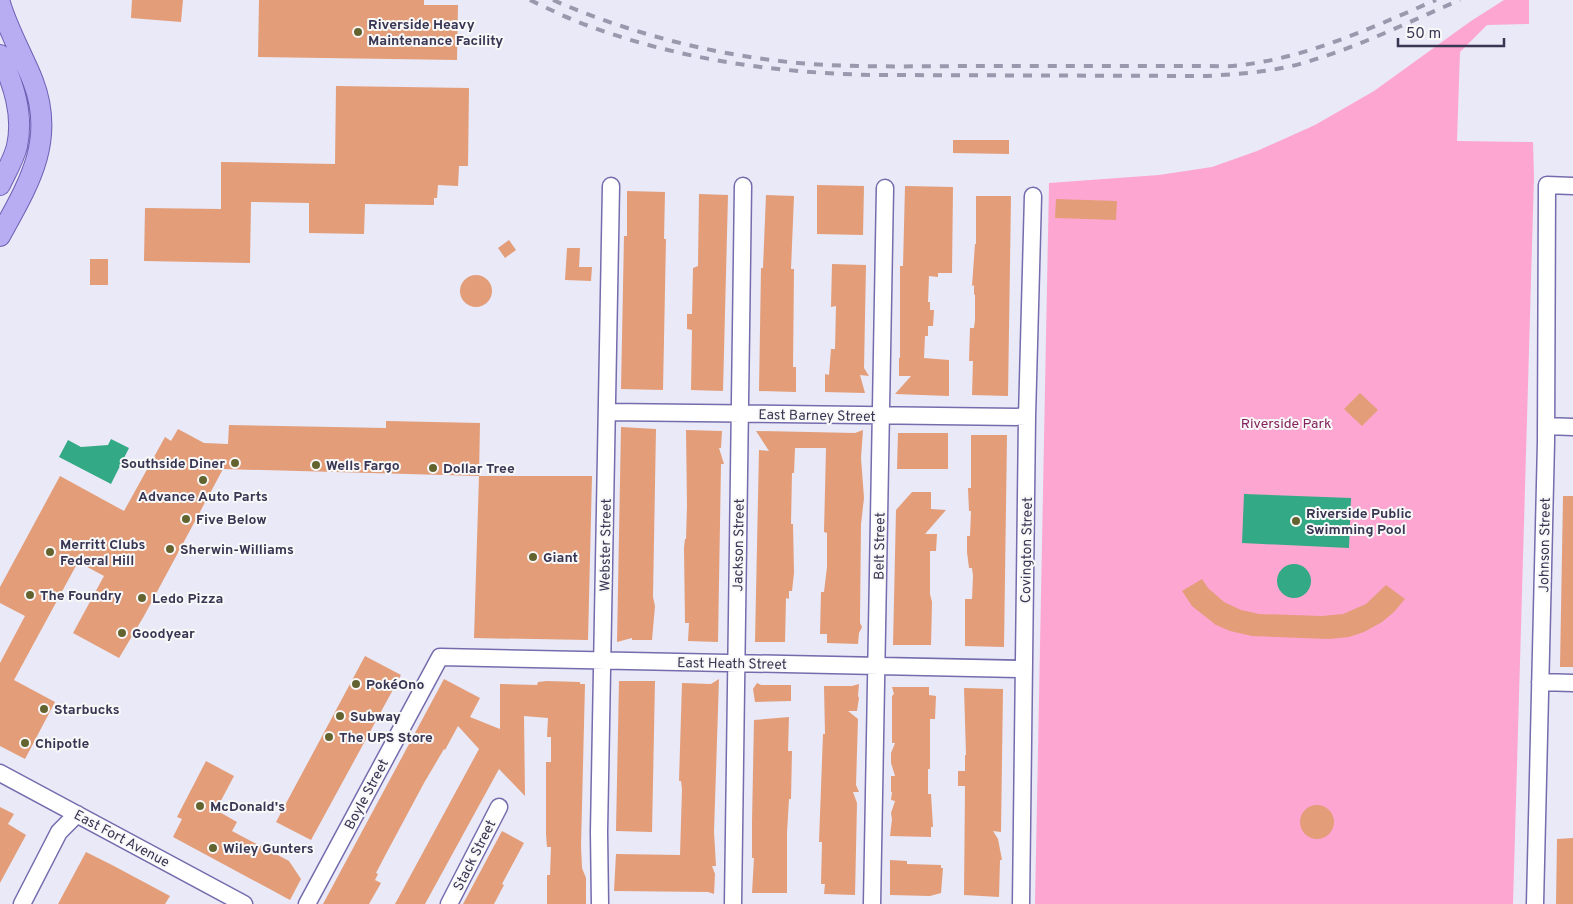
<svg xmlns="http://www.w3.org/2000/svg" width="1573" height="904" font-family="Overpass,sans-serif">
<rect width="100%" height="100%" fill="#e9e9f7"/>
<path fill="#fda6d2" d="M1504 0H1529V24L1487 25 1460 52 1457 141 1533 142 1534 177 1513 904H1035L1049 183 1159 175 1212 167 1257 151 1315 125 1374 91 1471 21Z"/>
<path fill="#34a985" d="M111 439 129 448 111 484 59 457 68 440 81 447 108 445Z
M1244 494 1351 498 1349 548 1242 543Z
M1277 581a17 17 0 1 1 34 0a17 17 0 1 1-34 0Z"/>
<path fill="#e39d78" d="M132 0H183L181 22 131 18Z
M259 0H424V5H458L457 60 258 57Z
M336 86 469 88 468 166H459L458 186 438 185 437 198H434V205L365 204 364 234 309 233V203L251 202 250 263 144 261 145 208 221 209V162L335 164Z
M953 140H1009V154L953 153Z
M817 185 864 186 863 235 817 234Z
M905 186 953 187 952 273H938V277L929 276 928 302H930V310H934L933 326H928V336H925L924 358 949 360V396L895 394 911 376H899V358H900V266H903Z
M627 191 665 192 664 239H666L663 390 621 389 624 236H627Z
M699 194 728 195 723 391 691 390 692 330 687 329V314H692L693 268 698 266Z
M766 195 794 196 791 269H794L793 367H796V392L759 391 761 268H763Z
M976 196H1011L1008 396 972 395 973 361H969L970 328H974L975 320V295L974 294V285L972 286 975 244H976Z
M1056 199 1117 201 1116 220 1055 218Z
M509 240 516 250 505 258 498 248Z
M567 248H580L579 267H592L591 281 565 280Z
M90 259H108V285H90Z
M832 264 866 265 864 368 869 376 860 375 865 393 825 392V374L829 375 831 349H835L836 306 831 307Z
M460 291a16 16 0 1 1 32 0a16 16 0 1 1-32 0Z
M1360 393 1378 410 1362 426 1344 409Z
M386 421 480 423 479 476 223 469 144 616 119 658 73 633 104 576 78 562 14 680 55 702 25 759 0 746V663L25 616 0 603V587L60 476 124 511 165 437 171 441 178 429 204 443 228 444 229 425 386 428Z
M621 427 656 429 653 597 655 606 652 640H632V638L617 642Z
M686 430 722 431 721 448H719L724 464H721L718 642 688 641 689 623H685L684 548 685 539H686L687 506Z
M863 430 861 458 864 498 861 524 860 616V623L862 627 859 633 858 644 827 643V634H820L821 592H824L827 567V533L824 532 826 448H795L794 473H792L791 524H793L794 573 792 591H789V599L786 598 785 642H755L759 450 769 451 756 431 855 433Z
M898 433H948V469H897Z
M971 435H1007L1004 647 965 646V599H972L973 576 972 568H969L967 552V536H970L971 511H969L968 488H971Z
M479 476H592L588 640 474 638Z
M912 492H931V509L946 510 925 534H937L936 551H930V594L932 602 931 645H893L896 510Z
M1563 496H1573V667H1560Z
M1202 579 1208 588 1224 602 1241 610 1259 614 1322 616 1343 614 1366 604 1386 585 1405 599 1394 612 1382 622 1364 632 1349 637 1329 639 1252 636 1230 631 1216 625 1192 606 1182 591Z
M365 656 401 675 311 840 276 822Z
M444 679 480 698 470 717 500 729V684L537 685 538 682 547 681 580 682V684H585L581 846 582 868 586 878V904H547V875H550L551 847H547L546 834V762H551V737H547L548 718 524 716 525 796 499 769 425 904H395L479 749 458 726 445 750 444 749 424 783 387 852 376 873 378 874 375 880 381 883 369 904H323Z
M719 679 714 832 716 866H712L715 874 714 894 708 892 614 891 616 854 680 855 682 789 681 781H679L682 683 711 684Z
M619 681H655L652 832 616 831Z
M757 683 761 685H791V701L755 702 753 689Z
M859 684 858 696 859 698 857 711H848L858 719 856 785 859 792H853L857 803 855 895 824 894 825 884H821L822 842H819L823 734H825L824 686H852Z
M892 687H929V695L936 696 935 719H930V769H928V794H931L933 827H931V837L890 836 892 819 891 813 895 801 891 800 892 792H891V776H895L891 763V753L895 743H892V696L894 694Z
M964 688 1003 689 1001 832 993 831 998 839 1002 860H1000L999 897 964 895 965 786H958V771H965V755H966Z
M789 717 788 751H792L791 799H789L787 833V893H752L754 858H752V822L754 720Z
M206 761 234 776 216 810 237 822 232 831 289 861 301 879 290 900 173 837 182 819 177 817Z
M1300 822a17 17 0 1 1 34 0a17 17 0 1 1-34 0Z
M0 807 14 814 8 824 26 835 0 883Z
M502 831 524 843 502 884 504 885 494 904H463Z
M1573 838V904H1556L1557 839Z
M86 852 112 865 170 896 165 904H58Z
M890 860 907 861V864L941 865V868H943L941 893 930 896 890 895Z"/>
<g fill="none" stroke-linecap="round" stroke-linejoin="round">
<g stroke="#746cad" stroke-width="19">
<path id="minor" d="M607 412 1027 417
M1546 426 1573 427
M1540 682 1573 683
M0 773 244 904
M22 904 59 832 77 814
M307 904 440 657 1024 669
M449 904 499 807
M600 904 599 832 611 186
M733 904 743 186
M872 904 885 188
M1021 904 1027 417 1033 196
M1535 904 1546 442 1547 185 1573 186"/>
</g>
<g stroke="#6d5fb4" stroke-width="22">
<path id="major" d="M0 3C7 28 23 56 33 81 56 141 28 185 0 236
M0 55C13 83 24 114 17 146 14 159 6 172 0 185"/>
</g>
<use href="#minor" stroke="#fff" stroke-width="16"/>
<use href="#major" stroke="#b8acf2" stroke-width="20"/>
<path stroke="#9998ad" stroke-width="4" stroke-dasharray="9 9" stroke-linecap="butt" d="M530 0C549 9 569 19 589 26 681 60 777 73 875 75L1207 76C1239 74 1272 72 1303 63 1357 48 1408 22 1460 0
M553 0C631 34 714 55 798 63 858 68 919 66 980 66 1055 66 1131 66 1207 66 1218 66 1230 67 1241 65 1310 57 1373 27 1436 0"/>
</g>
<g fill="#636330" stroke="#f8f8f8" stroke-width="2">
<circle cx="358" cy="32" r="5"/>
<circle cx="235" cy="463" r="5"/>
<circle cx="316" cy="465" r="5"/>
<circle cx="433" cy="468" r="5"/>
<circle cx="203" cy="480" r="5"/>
<circle cx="186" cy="519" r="5"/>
<circle cx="1296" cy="521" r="5"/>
<circle cx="170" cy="549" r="5"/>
<circle cx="50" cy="552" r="5"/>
<circle cx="533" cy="557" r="5"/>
<circle cx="30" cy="595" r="5"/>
<circle cx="142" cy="598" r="5"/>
<circle cx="122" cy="633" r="5"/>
<circle cx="356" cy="684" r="5"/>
<circle cx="44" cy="709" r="5"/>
<circle cx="340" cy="716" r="5"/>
<circle cx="329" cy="737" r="5"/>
<circle cx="25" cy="743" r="5"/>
<circle cx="200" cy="806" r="5"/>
<circle cx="213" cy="848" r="5"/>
</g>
<g text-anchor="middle" stroke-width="4" stroke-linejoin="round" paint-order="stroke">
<g font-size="14" font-weight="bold" fill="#393653" stroke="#f8f8f8" text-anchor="start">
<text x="368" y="29">Riverside Heavy<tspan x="368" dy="16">Maintenance Facility</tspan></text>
<text x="225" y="468" text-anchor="end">Southside Diner</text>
<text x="326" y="470">Wells Fargo</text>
<text x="443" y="473">Dollar Tree</text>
<text x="203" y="501" text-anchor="middle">Advance Auto Parts</text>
<text x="1306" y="518">Riverside Public<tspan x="1306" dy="16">Swimming Pool</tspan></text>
<text x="196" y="524">Five Below</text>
<text x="60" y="549">Merritt Clubs<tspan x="60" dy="16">Federal Hill</tspan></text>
<text x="180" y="554">Sherwin-Williams</text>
<text x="543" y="562">Giant</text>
<text x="40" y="600">The Foundry</text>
<text x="152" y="603">Ledo Pizza</text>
<text x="132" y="638">Goodyear</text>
<text x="366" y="689">PokéOno</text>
<text x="54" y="714">Starbucks</text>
<text x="350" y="721">Subway</text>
<text x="339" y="742">The UPS Store</text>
<text x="35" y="748">Chipotle</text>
<text x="210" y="811">McDonald's</text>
<text x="223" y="853">Wiley Gunters</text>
</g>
<g font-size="14" fill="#393653" stroke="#f8f8f8">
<text transform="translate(817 415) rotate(1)" y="5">East Barney Street</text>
<text transform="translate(605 545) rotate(-89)" y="5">Webster Street</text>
<text transform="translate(738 545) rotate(-89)" y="5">Jackson Street</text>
<text transform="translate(1544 545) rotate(-89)" y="5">Johnson Street</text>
<text transform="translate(879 546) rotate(-89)" y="5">Belt Street</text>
<text transform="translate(1026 550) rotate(-89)" y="5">Covington Street</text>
<text transform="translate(732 663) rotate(1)" y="5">East Heath Street</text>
<text transform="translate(366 794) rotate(-62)" y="5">Boyle Street</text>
<text transform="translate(122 838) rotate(28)" y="5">East Fort Avenue</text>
<text transform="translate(474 855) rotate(-63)" y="5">Stack Street</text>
</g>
<g font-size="14" fill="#84215c" stroke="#f8f8f8">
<text x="1286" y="428">Riverside Park</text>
</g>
</g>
<path d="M1398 38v8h106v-8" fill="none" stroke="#393653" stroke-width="2.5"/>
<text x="1406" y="38" font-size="15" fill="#393653" stroke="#f8f8f8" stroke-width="4" paint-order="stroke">50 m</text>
</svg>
